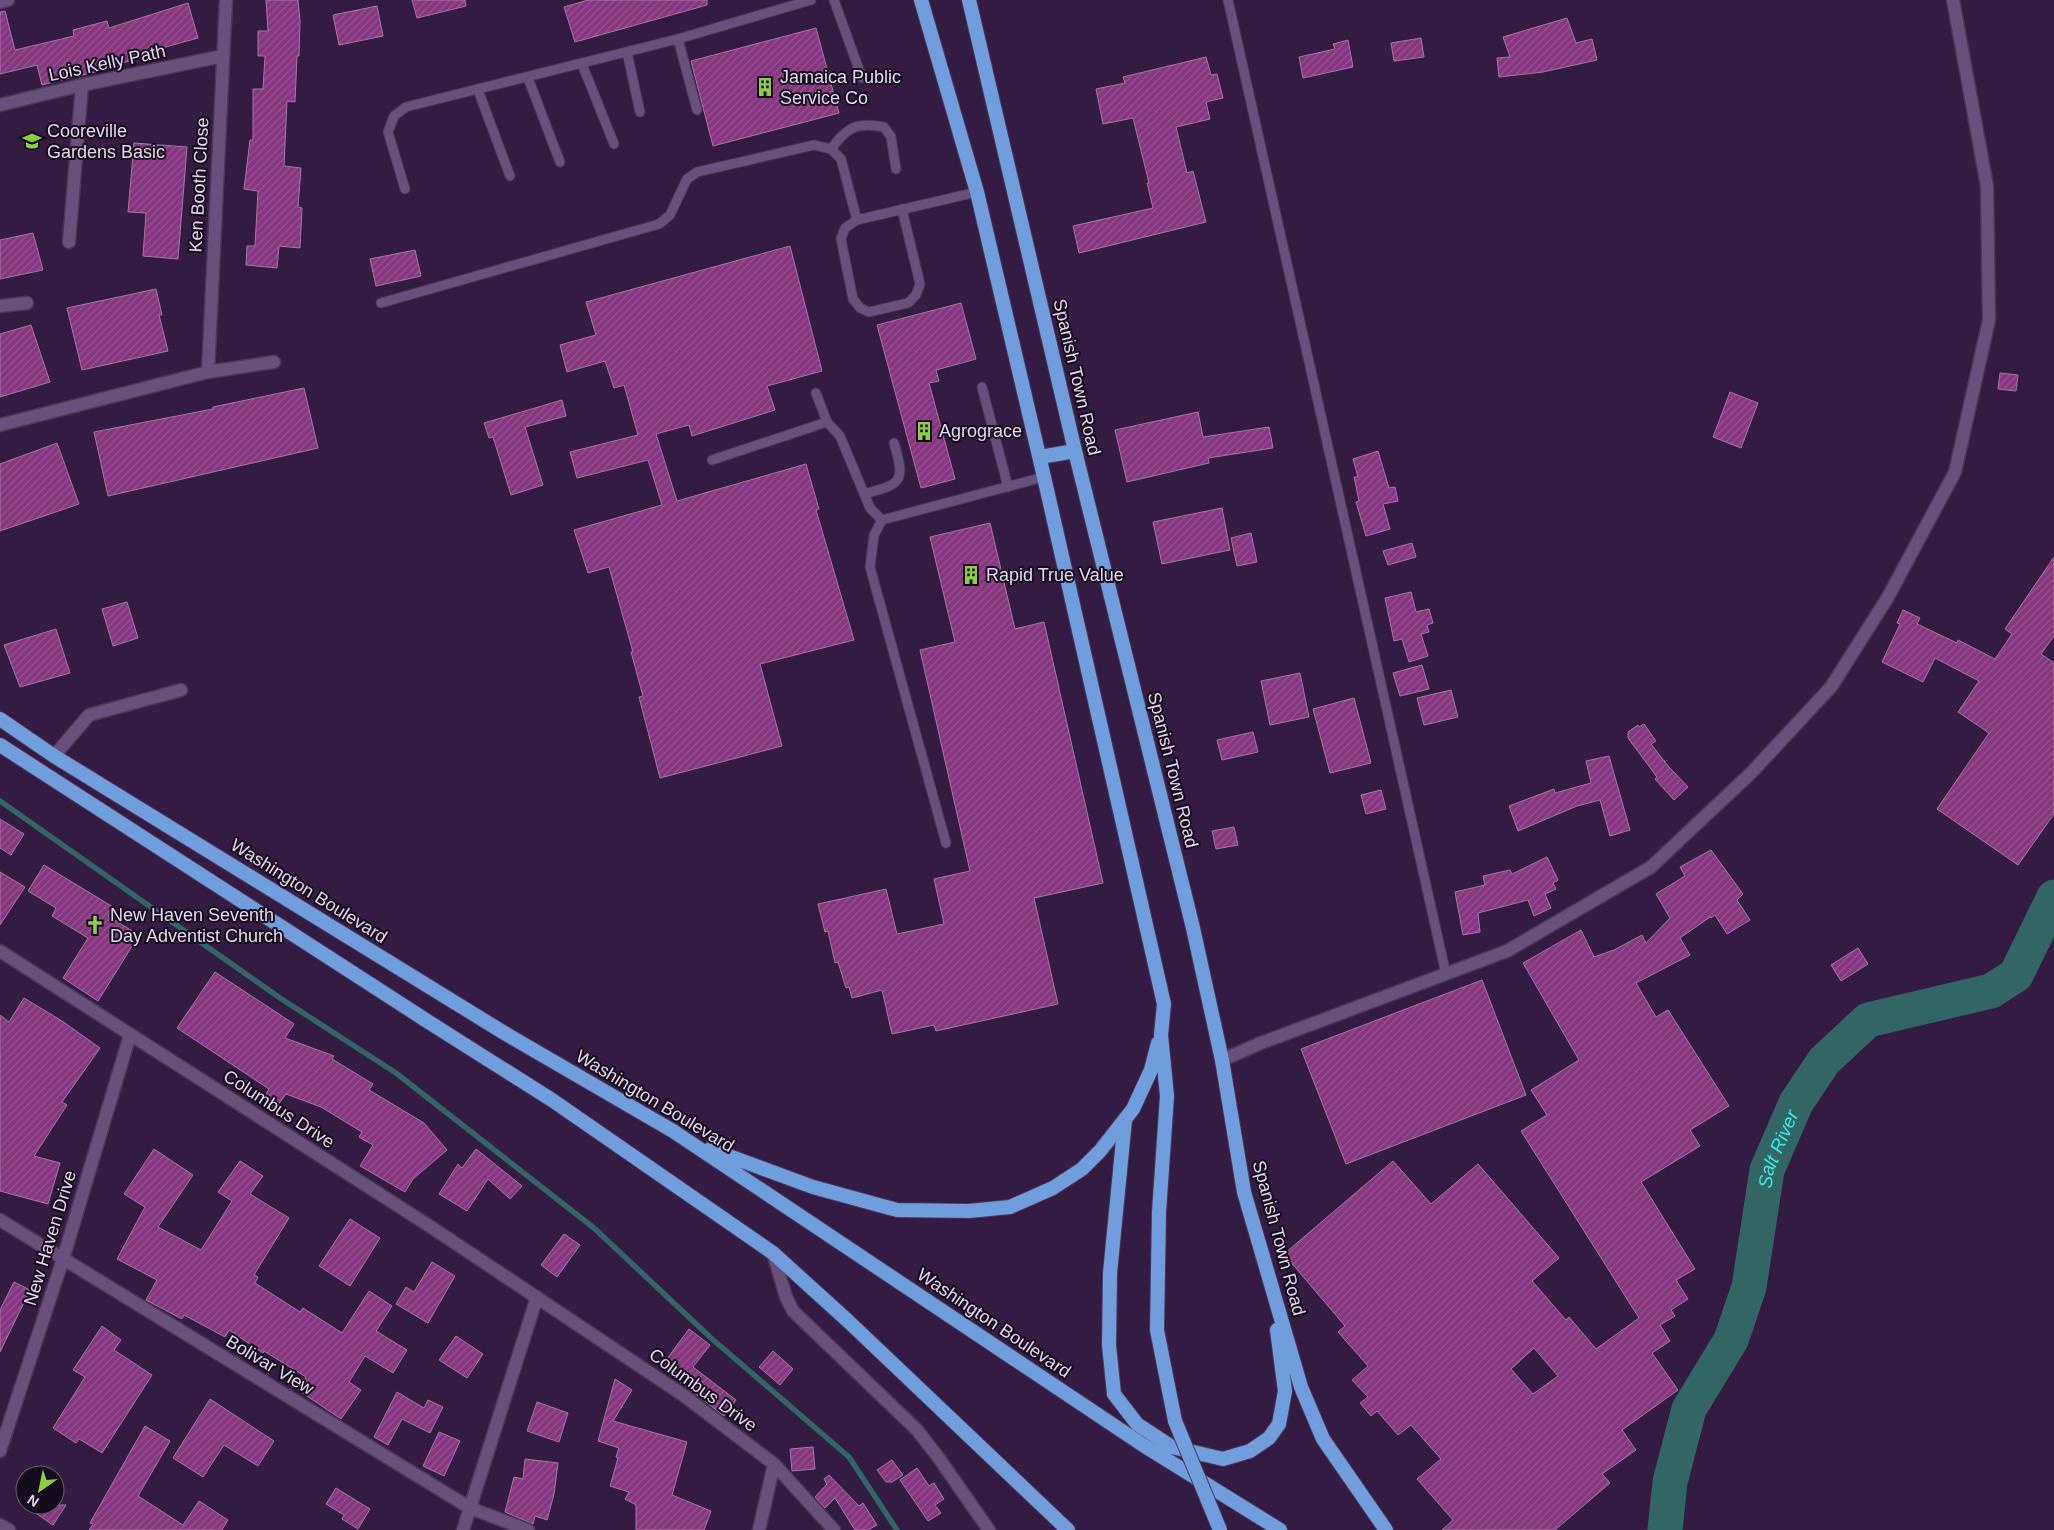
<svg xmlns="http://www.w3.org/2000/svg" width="2054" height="1530" font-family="Arial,sans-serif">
<defs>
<pattern id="building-hatch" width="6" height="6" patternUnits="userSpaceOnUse" patternTransform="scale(1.25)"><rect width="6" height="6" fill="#85367e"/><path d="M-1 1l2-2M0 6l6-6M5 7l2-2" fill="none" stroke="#965291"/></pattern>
</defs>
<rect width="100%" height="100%" fill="#331b41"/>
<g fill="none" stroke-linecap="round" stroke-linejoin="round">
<path stroke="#326664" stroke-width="5.5" d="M0 801 280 998 396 1073 594 1228 711 1338 849 1457 897 1530"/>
<path stroke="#326664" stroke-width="35" id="s1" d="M1665 1530 1670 1482 1689 1409 1731 1340 1749 1287 1767 1170 1796 1103 1824 1061 1868 1020 1991 991 2016 975 2054 897"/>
</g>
<path fill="url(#building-hatch)" stroke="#a47a9f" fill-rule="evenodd" d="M266 0H298L300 21 299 56H297L295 102 287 101 284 166 301 168 298 207 302 208 300 248 279 246 277 268 246 265 247 246H255L258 191 244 189 250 140H253V89H263L265 56H258V31H268Z
M412 0H465L466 6 417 18Z
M588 0H707V5L575 42 564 7Z
M188 3 198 38 162 48 163 51 119 64V66L42 85 37 65 0 74V12L5 11 15 50 74 36 73 30 107 21 109 28Z
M377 6 383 36 339 45 333 15Z
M1567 18 1576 43 1592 39 1597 60 1543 72 1499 77 1497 58 1510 57 1503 37Z
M816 28 839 113 713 146 691 61Z
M1421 38 1424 57 1394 61 1391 43Z
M1348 40 1353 67 1303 78 1299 57 1335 49 1333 44Z
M1206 57 1211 75 1217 74 1223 98 1206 102 1210 119 1176 127 1187 173 1193 171 1206 222 1079 253 1073 226 1153 208 1147 183H1149L1133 118 1103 124 1096 89 1125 83 1123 77Z
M134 143 187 147 178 259 143 256 146 213 128 212Z
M33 233 43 270 0 279V240Z
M790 246 822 371 767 386 775 410 692 436 689 425 656 434 677 501 806 464 819 509 816 510 854 640 760 664 782 746 660 778 639 697 643 696 631 652H633L609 567 588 573 574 530 662 505 648 460 577 478 570 452 638 435 624 385 614 388 605 361 567 372 560 345 596 335 586 302Z
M415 250 421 276 376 286 370 259Z
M156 289 162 315H159L168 351 82 370 67 308Z
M961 303 976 359 936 370 939 381 929 383 955 479 921 488 877 325Z
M31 325 50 382 0 397V334Z
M2000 373 2018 375 2016 391 1998 389Z
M304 388 318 448 108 496 94 432 213 409V407Z
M1730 392 1758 403 1741 448 1713 437Z
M562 400 566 416 525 427 543 485 511 495 493 437 489 438 484 423Z
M1198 412 1203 437 1269 427 1273 448 1208 458 1209 463 1127 482 1115 430Z
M57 443 79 504 0 531V464Z
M1378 451 1389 488 1395 487 1398 501 1383 504 1390 529 1366 536 1356 502 1359 501 1354 477H1358L1353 459Z
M1222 508 1230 550 1162 564 1153 522Z
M990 523 1015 629 1044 622 1103 883 1034 898 1058 1004 936 1031 934 1025 892 1034 882 990 852 998 849 987 846 988 838 962 835 963 828 931 825 932 818 904 886 889 897 934 944 924 934 879 970 871 920 650 955 642 930 537Z
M1251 533 1257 562 1237 566 1231 538Z
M1412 543 1416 557 1388 565 1383 551Z
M2054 557V636L2041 654 2054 663V814L2018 865 1937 809 1989 733 1958 712 1979 681 1935 658 1923 682 1882 662 1900 624 1897 623 1903 610 1920 618 1917 624 1957 643 1958 640 1995 659 2012 634 2005 629Z
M1411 592 1416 612 1429 609 1433 623 1427 625 1429 632 1421 634 1428 656 1409 662 1402 639 1394 641 1385 598Z
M127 602 138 638 113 646 102 609Z
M56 629 70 673 20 687 4 645Z
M1422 665 1429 689 1400 696 1393 673Z
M1300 673 1309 717 1270 725 1261 681Z
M1451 690 1458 717 1424 725 1417 698Z
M1354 698 1371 763 1330 773 1313 709Z
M1644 724 1656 741 1651 744 1668 766 1688 787 1674 800 1655 779 1657 777 1628 738V732L1638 725 1639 727Z
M1253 732 1258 752 1222 760 1217 740Z
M1609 756 1630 830 1610 836 1600 800 1577 806 1518 831 1509 806 1554 789 1555 793 1591 783 1586 761Z
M1381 790 1386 809 1366 814 1361 795Z
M0 819 24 834 11 855 0 848Z
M1234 827 1238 845 1216 849 1212 831Z
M1711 850 1743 894 1737 900 1750 920 1727 934 1715 915 1711 918 1710 917 1680 938 1690 955 1636 983 1656 1017 1668 1010 1729 1106 1690 1130 1700 1146 1641 1182 1695 1269 1676 1280 1688 1299 1671 1310 1675 1316 1660 1325 1670 1341 1652 1353 1678 1390 1622 1430 1636 1450 1602 1474 1610 1483 1555 1530H1442L1453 1520 1417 1479 1441 1459 1411 1425 1398 1435 1377 1411 1371 1416 1360 1403 1368 1397 1352 1380 1368 1366 1338 1332 1345 1326 1284 1254 1393 1161 1431 1204 1478 1164 1559 1258 1532 1281 1566 1320 1569 1317 1596 1349 1639 1318 1521 1131 1547 1115 1531 1090 1579 1060 1523 963 1581 930 1594 957 1614 950 1642 935 1646 943 1670 918 1656 894 1685 876 1680 867ZM1534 1348 1558 1376 1533 1394 1511 1369Z
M1547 857 1558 880 1553 883 1556 889 1545 894 1551 908 1534 916 1528 900 1478 913 1480 932 1463 935 1455 892 1485 885 1483 876 1510 870 1512 874Z
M44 865 113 907 108 916 139 935 98 1001 63 978 88 938 52 916 56 908 28 891Z
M0 872 25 887 0 925Z
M1858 948 1868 964 1841 981 1831 965Z
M215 972 294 1024 285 1038 334 1056 332 1059 373 1084 369 1090 424 1123 447 1150 413 1179 405 1192 360 1166 373 1145 359 1137 362 1132 321 1107 286 1094 274 1110 261 1102 269 1089 177 1028Z
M1482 980 1526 1095 1346 1164 1301 1049Z
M24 998 62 1021 100 1048 62 1102 67 1105 34 1156 60 1163 48 1204 0 1191V1015L9 1022Z
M154 1149 193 1175 158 1227 201 1250 232 1201 218 1192 240 1161 263 1176 250 1194 289 1218 254 1275 258 1277 255 1283 300 1312 303 1308 342 1333 369 1291 392 1306 376 1331 407 1350 393 1373 365 1356 349 1382 361 1390 341 1419 298 1390 306 1377 264 1351 263 1353 229 1330 225 1337 184 1315 182 1319 146 1300 157 1280 117 1259 145 1207 124 1194Z
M476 1149 522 1186 510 1199 488 1179 467 1211 439 1194 458 1164 462 1168Z
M350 1219 380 1238 350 1286 319 1266Z
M564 1234 580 1245 557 1277 541 1265Z
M432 1262 455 1276 428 1323 396 1304 406 1287 414 1292Z
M14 1282 30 1290 0 1352V1310Z
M102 1326 121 1340 114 1350 152 1375 102 1453 79 1439 76 1443 53 1428 85 1377 73 1370Z
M689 1329 710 1345 693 1367 736 1400 724 1416 661 1367Z
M456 1336 483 1354 467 1378 439 1360Z
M773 1351 793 1369 780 1385 759 1367Z
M615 1379 632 1390 613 1421 687 1442 672 1495 711 1511 704 1530H636V1505L625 1499 629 1492 610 1486 618 1458 616 1457 619 1448 598 1441Z
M397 1392 424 1408 428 1400 443 1407 430 1433 402 1419 388 1445 374 1437Z
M210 1399 274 1441 258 1466 224 1445 203 1477 173 1458Z
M537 1402 568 1413 559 1442 527 1431Z
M145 1426 170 1441 138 1496 183 1525 199 1501 228 1520 222 1530H89L93 1524 90 1523Z
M439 1432 460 1441 444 1476 423 1466Z
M813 1447 815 1469 792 1471 790 1449Z
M525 1459 558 1463 554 1494 547 1520 535 1516 533 1524 505 1512 514 1477 523 1479Z
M892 1460 903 1475 892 1482H886L877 1470Z
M917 1468 929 1486 934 1483 944 1499 935 1505 941 1513 928 1521 900 1480Z
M829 1475 859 1506 863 1503 877 1525 868 1530H855L835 1498 825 1508 815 1497 827 1484 824 1479Z
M336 1488 370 1509 358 1529 342 1519 344 1515 326 1504Z
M24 1505H66L53 1525Z"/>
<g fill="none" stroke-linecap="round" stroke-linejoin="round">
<g stroke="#4a3657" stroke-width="11">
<path id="service" d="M834 0 862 78
M1228 0 1446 974
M678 39 697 110
M627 52 640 112
M582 64 614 144
M528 78 560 162
M478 90 510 176
M831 149C847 127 857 122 884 127L891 137 896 169
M405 189 388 132 394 116 406 107 678 39 811 0
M902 209 920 284 916 295 908 303 869 312 860 308 853 299 841 239 845 228 857 220 977 192
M381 303 659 224 670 215 687 179 697 172 814 145 831 149 841 159 857 220
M982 387 1008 487
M816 393 827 422 840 436 870 508 882 520
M712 460 827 422
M864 494C901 484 906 483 894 443
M946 843 870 567 874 535 882 520 1044 477"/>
</g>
<g stroke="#4a3657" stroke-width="15">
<path id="minor" d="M0 2 8 0
M0 105 82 85 223 56
M69 242 82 85
M0 306 27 303
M208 372 226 0
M0 425 208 372 274 362
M54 756 89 715 181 690
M0 951 431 1227 683 1395 774 1464 834 1530
M1222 1060 1261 1043 1507 951 1651 867 1751 773 1831 687 1888 597 1955 472 1989 320 1987 186 1953 0
M0 1220 470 1508 528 1530
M773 1253 786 1297 793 1311 917 1430 938 1457 989 1530
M0 1451 63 1259 130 1035
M0 1525 9 1530
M463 1530 537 1297
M759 1530 774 1464"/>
</g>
<g stroke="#4a3657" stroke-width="16">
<path id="trunk" d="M921 0 977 192 1044 477 1164 1004 1161 1035 1167 1096 1159 1212 1157 1330 1175 1421
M969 0 1075 451 1193 928 1222 1060 1244 1192 1301 1387 1323 1439 1386 1530
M1040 457 1075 451
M0 719 54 756 506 1034 673 1131 1143 1445 1280 1530
M0 745 424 1019 552 1100 773 1253 848 1321 1068 1530
M1125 1120 1110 1273 1109 1345 1114 1394 1137 1424 1172 1447 1223 1459 1250 1451 1269 1438 1279 1424 1285 1391 1277 1330
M710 1149 813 1187 897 1210 969 1211 1010 1207 1053 1188 1082 1169 1100 1151 1133 1109 1151 1070 1158 1043"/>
</g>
<use href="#service" stroke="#69507a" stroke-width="9"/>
<use href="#minor" stroke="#69507a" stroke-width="12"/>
<use href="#trunk" stroke="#709ddc" stroke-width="14"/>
<g stroke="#4a3657" stroke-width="16" stroke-linecap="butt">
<path id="trunk-bridge" d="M1175 1421 1220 1530"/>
</g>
<use href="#trunk-bridge" stroke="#709ddc" stroke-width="14"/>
</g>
<defs>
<g id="building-bare" transform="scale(1.5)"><path d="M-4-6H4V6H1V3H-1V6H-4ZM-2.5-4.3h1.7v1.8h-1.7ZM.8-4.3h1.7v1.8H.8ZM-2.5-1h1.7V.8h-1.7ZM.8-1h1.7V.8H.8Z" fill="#8dce44" stroke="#150b1c" stroke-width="2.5" paint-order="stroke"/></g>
<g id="school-bare" transform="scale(1.5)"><path d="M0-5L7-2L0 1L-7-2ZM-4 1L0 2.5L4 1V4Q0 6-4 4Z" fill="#8dce44" stroke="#150b1c" stroke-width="2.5" paint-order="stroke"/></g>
<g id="church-bare" transform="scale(1.5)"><path d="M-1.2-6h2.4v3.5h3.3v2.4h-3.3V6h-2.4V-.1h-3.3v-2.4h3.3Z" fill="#8dce44" stroke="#150b1c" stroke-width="2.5" paint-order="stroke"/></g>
</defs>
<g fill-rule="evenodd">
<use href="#building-bare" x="765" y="87"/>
<use href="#school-bare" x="32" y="141"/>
<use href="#building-bare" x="924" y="431"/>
<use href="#building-bare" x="971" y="575"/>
<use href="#church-bare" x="95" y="925"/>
</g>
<g text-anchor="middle" stroke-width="4" stroke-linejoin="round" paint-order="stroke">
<g font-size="18" fill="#e4d6ef" stroke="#150b1c">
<text transform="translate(107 63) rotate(-12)" y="6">Lois Kelly Path</text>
<text transform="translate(199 185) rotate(-87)" y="6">Ken Booth Close</text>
<text transform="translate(1077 377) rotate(77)" y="6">Spanish Town Road</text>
<text transform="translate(1173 770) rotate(76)" y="6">Spanish Town Road</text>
<text transform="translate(309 891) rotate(32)" y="6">Washington Boulevard</text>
<text transform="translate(655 1101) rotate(31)" y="6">Washington Boulevard</text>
<text transform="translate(279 1109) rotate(33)" y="6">Columbus Drive</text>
<text transform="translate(50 1238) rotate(-73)" y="6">New Haven Drive</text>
<text transform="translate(1279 1238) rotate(75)" y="6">Spanish Town Road</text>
<text transform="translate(994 1323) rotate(34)" y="6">Washington Boulevard</text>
<text transform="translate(270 1365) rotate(31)" y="6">Bolivar View</text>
<text transform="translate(703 1390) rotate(36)" y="6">Columbus Drive</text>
</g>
<g font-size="18" fill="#e4d6ef" stroke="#150b1c" text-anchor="start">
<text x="780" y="83">Jamaica Public<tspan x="780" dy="21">Service Co</tspan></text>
<text x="47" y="137">Cooreville<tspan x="47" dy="21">Gardens Basic</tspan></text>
<text x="939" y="437">Agrograce</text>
<text x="986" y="581">Rapid True Value</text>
<text x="110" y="921">New Haven Seventh<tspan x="110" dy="21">Day Adventist Church</tspan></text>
</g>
<g font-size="19" font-style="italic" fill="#3aebe5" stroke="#150b1c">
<text dy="7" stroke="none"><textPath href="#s1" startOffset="402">Salt River</textPath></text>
</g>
</g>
<g transform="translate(40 1490) rotate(213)"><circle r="24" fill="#150b1c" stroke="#685c70"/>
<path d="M0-4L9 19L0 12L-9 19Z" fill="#8dce44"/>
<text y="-8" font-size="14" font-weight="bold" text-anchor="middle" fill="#e4d6ef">N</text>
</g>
</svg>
